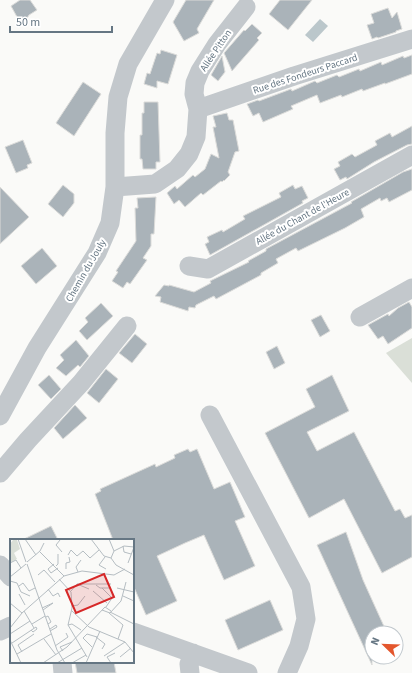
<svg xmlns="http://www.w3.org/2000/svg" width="412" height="673" font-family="'Source Sans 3',sans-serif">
<rect width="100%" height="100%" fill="#fafaf8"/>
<path fill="#dadfd7" d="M412 338V383L386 353Z"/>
<path fill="#bbc7cb" d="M320 19 328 26 313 42 305 35Z"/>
<path fill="#aab3b9" stroke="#dcdcda" d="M20 0H30L37 10 29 15 22 26 11 6Z
M186 0H214L197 29 199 33 184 41 173 22Z
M280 0H312L288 30 269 14Z
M388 8 392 18 397 12 402 29 396 31V32L378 38 377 37 372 39 367 25 374 23 371 14Z
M252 24 262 33 257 38 259 40 232 71 224 53 244 30 245 31Z
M161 50 177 55 168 84 157 81V88L144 84 147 73 150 74 157 53 160 54Z
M412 55V74L385 84V83L363 91 362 89 342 97 341 95 320 103 317 95 291 106 293 109 263 122 259 113 253 116 247 104 258 100 259 101 291 89 292 91 315 81 317 83 337 75 339 77 359 69 360 71 381 62 382 65 403 56 404 58Z
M222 56 225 72 218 81 211 75Z
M83 82 101 94 74 136 56 123Z
M144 102H158L160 162H156V169H143L142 159H140V135H142V113H144Z
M227 113 229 120H233L239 151 235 152 228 172 230 175 224 181V180L222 182 221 181 203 195 201 193 185 207 179 200 174 204 167 193 175 186 177 189 193 175 195 177 205 169 211 154 219 158 213 127H216L213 116Z
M412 126V144L407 145 374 162 347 179 346 177 340 180 334 169 340 166 338 162 352 154 355 157 377 145 375 141 390 133 392 137Z
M23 140 32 163 27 165 28 168 16 173 5 147Z
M412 169V190L389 202 387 198 381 201 380 198 361 209 364 217 345 228 298 251 296 248 276 259 278 263 261 273V275L216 299 214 296 196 305 195 308 189 307 188 311 160 302 161 297 155 296 164 285 169 286V285L194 292 211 283 210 281 249 262 248 261 266 251V249L352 203 351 202 403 172Z
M63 185 74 194V203L63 217 48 204Z
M293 185 295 189 302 186 308 198 302 201 303 203 210 255 205 244 209 242 207 237 222 230 223 232 245 219 243 216 281 197 279 193Z
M0 187 29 217 0 244Z
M156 197 154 234H151V246L143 258 147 260 130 284 127 282 123 288 112 281 118 272 116 271 136 241 135 208H138L137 198Z
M42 248 57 266 36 284 21 266Z
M409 302 412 307V328L388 344 383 336 378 339 368 325 388 314 389 316 398 308Z
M101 303 113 316 87 340 79 331 88 322 85 318Z
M321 315 330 331 320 337 311 320Z
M135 334 147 344 132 363 119 353Z
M76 340 89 356 80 367 78 365 66 376 56 368 64 360 60 355Z
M277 346 285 363 274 369 266 352Z
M106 369 118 379 99 403 87 393Z
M49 375 61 389 51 399 38 385Z
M332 375 349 411 307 432 317 451 354 432 395 511 400 509 405 518 412 515V557L382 573 344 499 309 518 265 433 315 407 306 389Z
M75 405 87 418 63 439 54 428Z
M188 449 190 452 197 449 214 489 230 482 245 517 235 521 255 566 224 580 204 535 185 543 157 556 177 601 146 615 133 585V540H113L95 494 101 491 100 489 155 464 156 467 175 458 174 455Z
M51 526 58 540H22Z
M346 532 363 580 387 633H372V665L317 545Z
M270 600 283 630 238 650 225 620Z
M75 662H114L116 673H77Z"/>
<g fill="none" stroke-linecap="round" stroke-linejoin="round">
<path stroke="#c3c8cc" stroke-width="19" d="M198 109 294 76 412 39
M115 187 155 184 177 169 189 154 196 137 198 109 194 94 195 83 200 71 217 44 246 7
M189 266 208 269 412 155
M360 317 412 288
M210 415 301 587 306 619 299 646 287 673
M0 416 37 348 97 253 110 223 115 187V133L118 97 128 64 165 0
M0 473 28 440 81 383 127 326
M0 565 11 577
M0 631 11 626
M133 632 248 673
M62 662 63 673
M190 673 189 664 193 653"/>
</g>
<g text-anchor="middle" stroke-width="4" stroke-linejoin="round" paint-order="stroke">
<g font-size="10" fill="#657683" stroke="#fff">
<text transform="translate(215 50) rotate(-56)" y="4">Allée Pitton</text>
<text transform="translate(305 73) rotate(-18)" y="4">Rue des Fondeurs Paccard</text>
<text transform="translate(302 216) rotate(-29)" y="4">Allée du Chant de l'Heure</text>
<text transform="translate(85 270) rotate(-60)" y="4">Chemin du Jouly</text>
</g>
</g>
<g transform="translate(10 539)">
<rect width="124" height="124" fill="#fafaf8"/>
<path d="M3 1H7L10 10 4 14 7 20 1 23 0 5Z" fill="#dadfd7"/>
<path fill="none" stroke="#b5bdc2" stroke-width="1" d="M8 0 16 23M15 0 26 16M81 0 94 17 101 19M99 0 104 12 101 19M50 1 46 6 52 13M113 7 114 13 121 15M104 12 114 7 124 8M30 13 54 37M58 16 61 11 67 17 73 12 80 19 89 11M95 18 89 26 96 30M101 19 106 26 124 36M17 23 30 12 34 4M0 24 6 21 11 29M118 24 124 8M17 25 47 111 55 124M44 25 38 30 41 34 48 29M46 27 48 25V15M56 30V24L60 23 59 18M68 33 66 28 71 21M28 36 34 31 45 43M0 38 16 25M49 40 61 53 62 69 58 86 77 118M0 42 7 44 11 53 20 57M67 45 79 50M86 46 90 49H99M9 47 13 44 19 52 25 49M92 49 102 59 96 68M107 49 124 53M38 50 43 57 48 54 50 58M61 52 67 45H101M83 52 97 64M9 55 15 66M113 57 124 62M0 64 12 74M62 67 68 66 75 57M32 69 43 64 33 71M92 71 100 74 111 62 116 43M14 72 24 89M62 72 79 88 115 103 124 114M100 73 124 85M99 74 113 86 108 100M36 78 38 77 41 83 38 85M22 85 35 77M58 86 62 85 71 91M0 89 12 74 54 37 72 32 104 36 115 30M40 90 46 86 47 88 40 92M0 95 20 82M86 98 95 105 92 110M34 100 46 116M0 101 11 124M2 104 26 88 27 90 23 93 21 91M45 107 58 98 56 94M82 108 73 99 77 95 87 98M53 112 50 108 62 103M12 113 8 106 24 95M7 115 41 95M94 117 115 103M110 118 121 109M33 124 57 108 95 68 101 72M47 124 72 109M62 124 76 116M76 124 90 92M101 124 97 118 105 114"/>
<path fill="#d62828" fill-opacity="0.15" stroke="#d62828" stroke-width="2" d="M94 35 104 58 66 74 56 51Z"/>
<rect width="124" height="124" fill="none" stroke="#657683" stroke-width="2"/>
</g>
<g transform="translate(384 645) rotate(293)"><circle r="19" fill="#ffffff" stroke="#c1c8cd"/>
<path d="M0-3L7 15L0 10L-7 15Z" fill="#e4572e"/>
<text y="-6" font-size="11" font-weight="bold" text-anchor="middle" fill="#657683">N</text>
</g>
<path d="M10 26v6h102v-6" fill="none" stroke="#657683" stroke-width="2"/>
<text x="16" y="26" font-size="12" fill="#657683" stroke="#ffffff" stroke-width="3" paint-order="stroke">50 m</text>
</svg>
